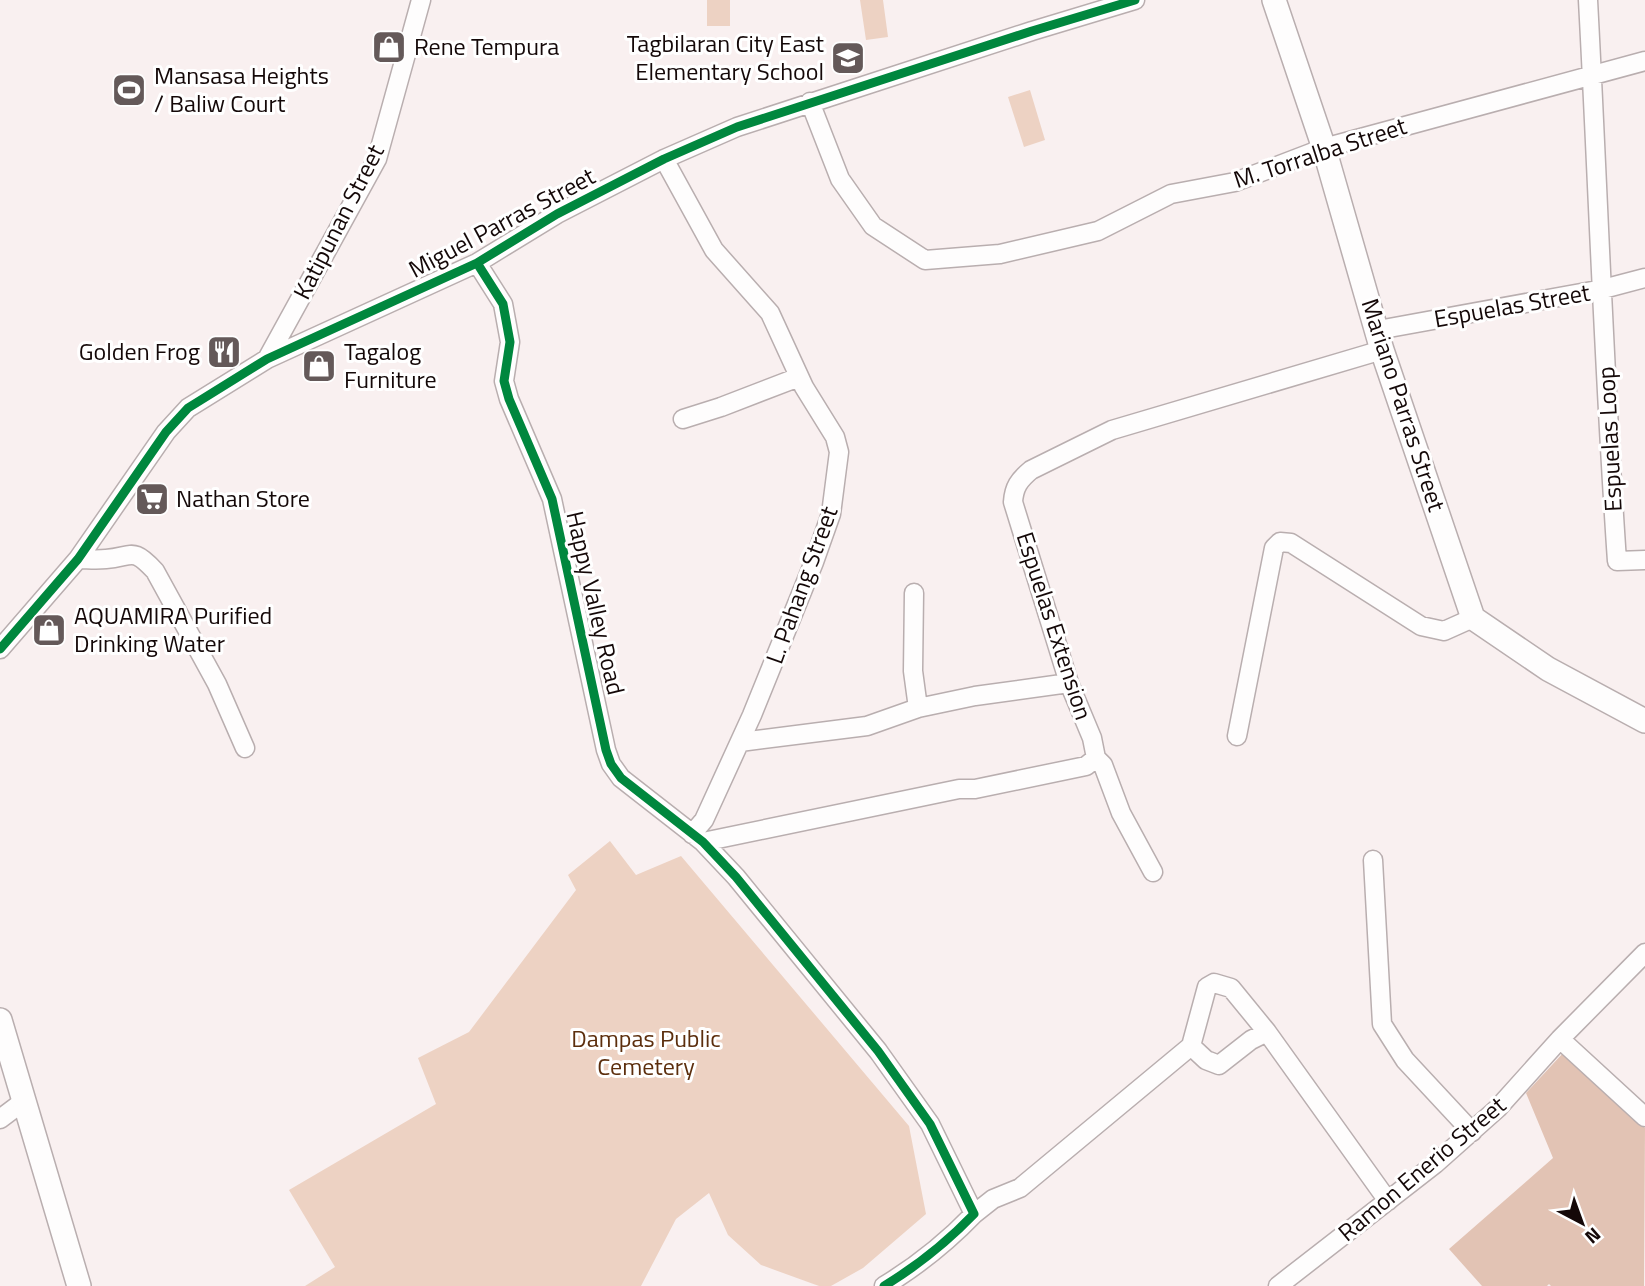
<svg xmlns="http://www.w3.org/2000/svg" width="1645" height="1286" font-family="'Titillium Web',sans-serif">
<rect width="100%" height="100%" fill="#f9f0f0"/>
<path fill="#edd2c3" d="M707 0H730V26H707Z
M860 0H883L888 37 866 40Z
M1030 90 1045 140 1024 147 1008 97Z
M610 841 636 875 681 856 909 1126 926 1214 863 1268 831 1286H819L761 1265 728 1235 709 1193 676 1219 641 1286H305L335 1267 289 1190 436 1104 418 1058 469 1032 576 890 568 875Z"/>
<path fill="#e2c3b4" d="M1564 1052 1645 1128 1644 1286H1551L1549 1284 1547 1286H1482L1449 1249 1553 1158 1526 1093Z"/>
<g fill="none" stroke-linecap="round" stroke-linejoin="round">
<g stroke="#b9aeaf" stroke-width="21">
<path id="minor" d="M1588 0C1598 187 1604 374 1617 561L1645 560
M810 102 840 179 873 226 925 260 1000 254 1098 231 1171 194 1235 182 1324 148 1645 61
M664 159 714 250 770 313 804 387 835 437 839 452 831 514 814 562 752 715 704 820 692 834
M477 263 503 304 510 342 504 381 509 399 552 499 606 750 611 764 621 778 703 842 736 877 878 1051 930 1124 974 1214C948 1241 917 1266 884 1286
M1378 330 1603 289 1645 278
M267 359 377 159 421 0
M683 419 721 407 799 377
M78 559C87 559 96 560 106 559 133 557 132 546 155 571L217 684 245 748
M914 593 913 671 918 708 975 696 1069 683
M0 649 78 559 166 432 188 408 267 359 477 263 557 214 664 159 737 127 1032 31 1135 0
M1237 736 1274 548 1280 542 1291 543 1421 626 1444 631 1473 618
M740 742 867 726 918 708
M1096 758 1103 765 1121 813 1153 872
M703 842 959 789H975L1086 766 1096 758 1092 738 1069 683 1013 502C1014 487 1019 480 1031 470L1112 430 1382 350
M1373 860 1382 1024 1405 1060 1472 1132
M1560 1039 1645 1117
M1191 1046 1207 987 1214 983 1231 988 1267 1032
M0 1119 24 1101
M974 1214 993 1199 1020 1188 1191 1046 1206 1060 1219 1065 1251 1040 1267 1032 1388 1201
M1278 1286 1435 1164 1498 1108 1560 1039 1645 953"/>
</g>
<g stroke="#b9aeaf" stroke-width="26">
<path id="major" d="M1274 0 1324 148 1382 350 1473 618 1548 669 1645 721
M0 1020 79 1286"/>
</g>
<use href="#minor" stroke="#fefdfd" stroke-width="18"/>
<use href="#major" stroke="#fefdfd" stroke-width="23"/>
<g stroke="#fff" stroke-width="13">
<path id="cycleway" d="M477 263 503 304 510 342 504 381 509 399 552 499 606 750 611 764 621 778 703 842 736 877 878 1051 930 1124 974 1214C948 1241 917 1266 884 1286
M0 649 78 559 166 432 188 408 267 359 477 263 557 214 664 159 737 127 1032 31 1135 0"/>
</g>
<use href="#cycleway" stroke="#00873e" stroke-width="9"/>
</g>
<defs>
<g id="shop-square" transform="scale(1.75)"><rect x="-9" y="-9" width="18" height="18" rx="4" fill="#645959" stroke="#fff"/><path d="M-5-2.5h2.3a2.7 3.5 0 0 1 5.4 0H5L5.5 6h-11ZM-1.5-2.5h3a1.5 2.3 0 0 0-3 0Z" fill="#fff"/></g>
<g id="school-square" transform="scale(1.75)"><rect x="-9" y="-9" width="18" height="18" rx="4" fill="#645959" stroke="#fff"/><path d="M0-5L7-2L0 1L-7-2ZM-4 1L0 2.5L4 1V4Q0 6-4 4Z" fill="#fff"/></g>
<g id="stadium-square" transform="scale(1.75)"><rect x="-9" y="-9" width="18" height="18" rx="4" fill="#645959" stroke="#fff"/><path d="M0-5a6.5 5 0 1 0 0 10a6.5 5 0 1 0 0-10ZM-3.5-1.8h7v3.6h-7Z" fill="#fff"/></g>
<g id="restaurant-square" transform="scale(1.75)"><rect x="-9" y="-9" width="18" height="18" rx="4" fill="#645959" stroke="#fff"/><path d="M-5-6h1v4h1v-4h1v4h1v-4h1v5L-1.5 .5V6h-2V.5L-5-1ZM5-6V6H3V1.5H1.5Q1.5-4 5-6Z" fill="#fff"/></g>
<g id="supermarket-square" transform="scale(1.75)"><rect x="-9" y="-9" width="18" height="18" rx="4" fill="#645959" stroke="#fff"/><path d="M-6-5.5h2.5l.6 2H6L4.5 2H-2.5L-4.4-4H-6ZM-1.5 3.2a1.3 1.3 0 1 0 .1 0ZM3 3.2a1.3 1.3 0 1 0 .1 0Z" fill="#fff"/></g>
</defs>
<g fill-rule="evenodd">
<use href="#shop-square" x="389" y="47"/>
<use href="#school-square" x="848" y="58"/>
<use href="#stadium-square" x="129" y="90"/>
<use href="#restaurant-square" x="224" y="352"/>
<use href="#shop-square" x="319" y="366"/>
<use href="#supermarket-square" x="152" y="499"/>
<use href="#shop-square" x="49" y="630"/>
</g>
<g text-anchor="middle" stroke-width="6" stroke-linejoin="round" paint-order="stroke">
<g font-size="24" fill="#140808" stroke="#fff" text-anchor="start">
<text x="824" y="52" text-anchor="end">Tagbilaran City East<tspan x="824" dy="28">Elementary School</tspan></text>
<text x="414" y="55">Rene Tempura</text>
<text x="154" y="84">Mansasa Heights<tspan x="154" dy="28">/ Baliw Court</tspan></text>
<text x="200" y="360" text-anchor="end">Golden Frog</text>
<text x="344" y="360">Tagalog<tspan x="344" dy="28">Furniture</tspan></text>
<text x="176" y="507">Nathan Store</text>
<text x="74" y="624">AQUAMIRA Purified<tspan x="74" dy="28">Drinking Water</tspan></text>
</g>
<g font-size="24" fill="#140808" stroke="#fff">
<text transform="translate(1320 153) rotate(-18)" y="8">M. Torralba Street</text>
<text transform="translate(339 222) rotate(-63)" y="8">Katipunan Street</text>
<text transform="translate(502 223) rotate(-28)" y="8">Miguel Parras Street</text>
<text transform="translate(1512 306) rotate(-10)" y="8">Espuelas Street</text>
<text transform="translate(1403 405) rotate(72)" y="8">Mariano Parras Street</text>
<text transform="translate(1610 439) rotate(-93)" y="8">Espuelas Loop</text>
<text transform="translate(802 585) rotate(-70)" y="8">L. Pahang Street</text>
<text transform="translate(595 603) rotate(77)" y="8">Happy Valley Road</text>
<text transform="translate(1054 626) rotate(72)" y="8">Espuelas Extension</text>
<text transform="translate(1422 1169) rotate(-40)" y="8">Ramon Enerio Street</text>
</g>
<g font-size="24" fill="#5c2e0d" stroke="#fff">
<text x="646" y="1047">Dampas Public<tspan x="646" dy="28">Cemetery</tspan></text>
</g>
</g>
<g transform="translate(1582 1223) rotate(139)" stroke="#ffffff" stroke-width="5" paint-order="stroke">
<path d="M0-5L12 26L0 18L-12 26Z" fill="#140808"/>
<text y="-10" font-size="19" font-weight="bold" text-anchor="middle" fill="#140808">N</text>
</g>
</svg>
